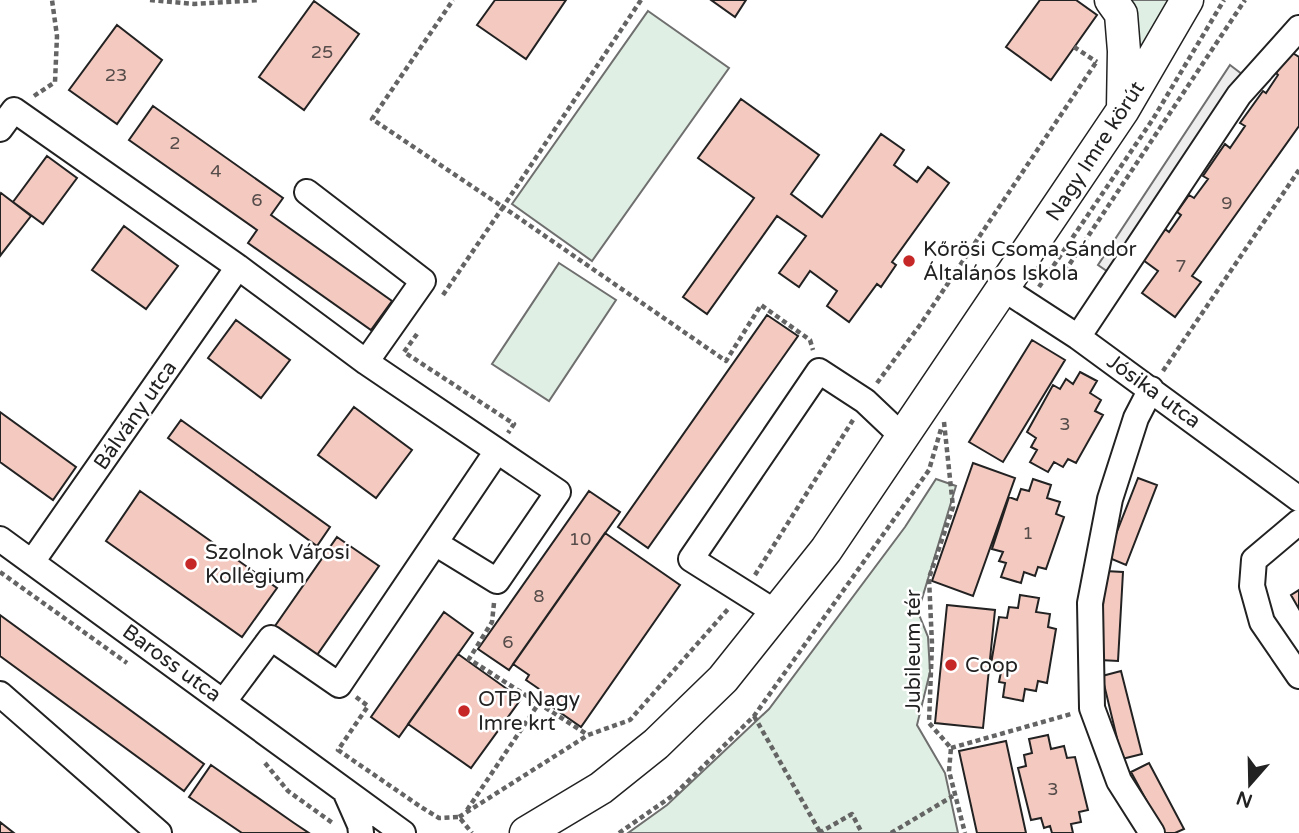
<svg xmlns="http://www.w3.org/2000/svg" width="1299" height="833" font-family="'Varela Round',sans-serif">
<rect width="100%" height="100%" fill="#fff"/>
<path fill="#e0efe3" stroke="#6f6f6f" stroke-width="2" d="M1111 0H1187L1123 110Z
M648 11 729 68 592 261 512 204Z
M559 263 616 300 549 401 492 364Z
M936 479 956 486 918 612 928 637 930 672 917 725 945 773 958 833H628L667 805 769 709 905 527Z"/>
<path fill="#ededed" stroke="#6f6f6f" stroke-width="2" d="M1230 65 1251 81 1117 278 1098 265Z"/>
<path fill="#f3c9c0" stroke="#222" stroke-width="2" d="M495 0H566L526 59 477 25Z
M711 0H746L735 17Z
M1040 0H1076L1097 15 1051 80 1006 47Z
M314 1 359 34 304 110 259 77Z
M117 25 162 60 117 124 69 90Z
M1291 52 1299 57V126L1192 276 1201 282 1175 317 1142 293 1158 271 1143 260 1165 229 1169 232 1181 215 1177 212 1189 195 1194 198 1208 179 1203 176 1225 144 1230 148 1245 126 1240 123 1263 91 1266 93 1278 75 1276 73Z
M741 99 819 155 791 194 822 217 881 134 904 150 894 165 917 182 928 167 949 183 892 262 896 265 881 287 877 284 849 322 827 306 837 291 810 271 799 287 779 273 806 236 777 216 707 314 683 297 754 198 698 158Z
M153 106 283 198 271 215 392 301 371 330 248 243 257 230 129 140Z
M47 156 77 178 43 224 13 202Z
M1 193 31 216 0 256V195Z
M124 226 178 266 146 309 92 270Z
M767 315 798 336 648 548 618 527Z
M236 320 290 360 261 398 208 358Z
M1032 340 1065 360 1003 462 969 442Z
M1080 372 1097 381 1090 393 1101 400 1095 411 1103 415 1076 463 1068 459 1063 467 1054 462 1048 472 1030 462 1037 450 1031 447 1036 438 1027 432 1053 385 1060 389 1066 379 1073 384Z
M354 407 412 450 376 498 318 455Z
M0 412 76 467 53 500 0 462Z
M181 420 330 527 317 546 168 438Z
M973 463 1015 478 973 596 932 581Z
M1138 478 1157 485 1126 565 1107 557Z
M1033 479 1051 485 1047 498 1060 502 1056 514 1064 517 1046 569 1038 567 1035 576 1024 572 1021 583 1001 577 1006 563 999 561 1003 552 992 549 1009 497 1017 500 1021 489 1029 491Z
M140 491 277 588 242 637 106 541Z
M589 491 620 512 509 670 478 649Z
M605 533 680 585 581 727 538 697 542 691 526 680 529 675 513 664Z
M337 537 379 566 317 655 275 626Z
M1105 571 1123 572 1118 661 1100 660Z
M1299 590V609L1291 595Z
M1020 595 1039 598 1036 612 1050 614 1048 627 1056 629 1047 683 1038 681 1036 691 1025 689 1023 701 1003 697 1005 683 999 682 1001 672 990 670 999 617 1007 618 1009 607 1018 608Z
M947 605 995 610 983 728 935 723Z
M444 612 473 633 399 737 371 717Z
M0 615 204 764 184 791 0 656Z
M458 654 521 699 471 768 408 724Z
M1121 671 1142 754 1122 759 1102 676Z
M1048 735 1051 749 1064 746 1067 758 1075 757 1088 810 1079 812 1081 822 1071 824 1073 833H1052L1050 826 1044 828 1041 818 1031 820 1018 768 1026 766 1024 755 1032 753 1029 739Z
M1006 741 1026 833H977L959 751Z
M1149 763 1184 829 1175 833H1164L1131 772Z
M211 765 294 823 309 833H242L189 797Z
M0 822 14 833H0Z"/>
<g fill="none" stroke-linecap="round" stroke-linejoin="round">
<g stroke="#222" stroke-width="28">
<path id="minor" d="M0 129 14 110 238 267 366 362 558 492 497 581 435 543
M307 192 423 281 366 362
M1004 289 1078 337 1299 499
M1078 337 1239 95 1299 28
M1151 389 1136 418 1110 499 1090 603 1092 708 1119 781 1152 833
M1299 522 1254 560 1252 586 1262 622 1299 676
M0 539 403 833
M32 562 238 267
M775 612 691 559 819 371 865 401 903 437
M0 694 159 833
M224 701 271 638 339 685 497 451
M345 791 360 825 361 833"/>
</g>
<g stroke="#222" stroke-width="35">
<path id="major" d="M1111 0 1121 14 1124 51 1123 108
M526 833 601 788 656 744 723 679 826 550 1123 110 1187 0"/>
</g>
<path stroke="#646464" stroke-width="4.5" stroke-dasharray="5 3.5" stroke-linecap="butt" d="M150 0 194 4 260 0
M641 0 503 207 726 361 761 305 810 340 813 350
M1074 47 1097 62
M34 96 55 82 57 36 52 0
M1065 271 1245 0
M1039 287 1153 119 1224 0
M443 295 503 207 372 119 453 0
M417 334 404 352 514 424 508 433
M1163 371 1299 170
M877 383 920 325 1097 61
M944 422 953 507 929 578 932 644 929 723 951 748 949 771 965 833
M0 572 127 663
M755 575 853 420
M494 603 492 622 469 659 588 735
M356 697 368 706 338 750 421 807 439 818 459 817 472 833
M754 716 820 832
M951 748 1071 714
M265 763 288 791 334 824
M467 810 539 703
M459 817 588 735 630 720 728 609
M619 833 675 794 754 716 929 470 941 429
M819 833 852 814 862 833
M891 833 953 796"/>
<use href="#minor" stroke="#fff" stroke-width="24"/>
<use href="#major" stroke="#fff" stroke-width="32"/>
</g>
<g fill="#c62828" stroke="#fff" stroke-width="2.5">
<circle cx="909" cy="261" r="7"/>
<circle cx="191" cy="564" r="7"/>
<circle cx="951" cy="665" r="7"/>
<circle cx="464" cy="711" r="7"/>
</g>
<g text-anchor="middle" stroke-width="5" stroke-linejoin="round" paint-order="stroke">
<g font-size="18" fill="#564c4a">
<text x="322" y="58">25</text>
<text x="116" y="81">23</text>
<text x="175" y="149">2</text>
<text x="216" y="177">4</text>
<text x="257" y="206">6</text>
<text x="1227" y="209">9</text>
<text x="1181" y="272">7</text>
<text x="1065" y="430">3</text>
<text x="1028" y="539">1</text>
<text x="580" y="545">10</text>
<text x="539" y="602">8</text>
<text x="508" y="648">6</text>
<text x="1053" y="795">3</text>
</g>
<g font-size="21" fill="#222" stroke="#fff">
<text transform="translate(1095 151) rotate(-57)" y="7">Nagy Imre körút</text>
<text transform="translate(1154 391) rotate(36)" y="7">Jósika utca</text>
<text transform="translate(135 415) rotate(-55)" y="7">Bálvány utca</text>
<text transform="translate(913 651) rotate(-90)" y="7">Jubileum tér</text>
<text transform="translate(172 663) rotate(36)" y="7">Baross utca</text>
</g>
<g font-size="21" fill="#222" stroke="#fff" text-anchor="start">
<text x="923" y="256">Kőrösi Csoma Sándor<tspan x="923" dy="24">Általános Iskola</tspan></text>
<text x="205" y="559">Szolnok Városi<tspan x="205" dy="24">Kollégium</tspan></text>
<text x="965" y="672">Coop</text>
<text x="478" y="706">OTP Nagy<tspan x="478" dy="24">Imre krt</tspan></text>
</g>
</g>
<g transform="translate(1250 784) rotate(200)" stroke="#ffffff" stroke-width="5" paint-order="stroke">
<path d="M0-5L12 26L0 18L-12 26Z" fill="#222222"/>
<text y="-10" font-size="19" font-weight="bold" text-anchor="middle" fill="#222222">N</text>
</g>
</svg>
